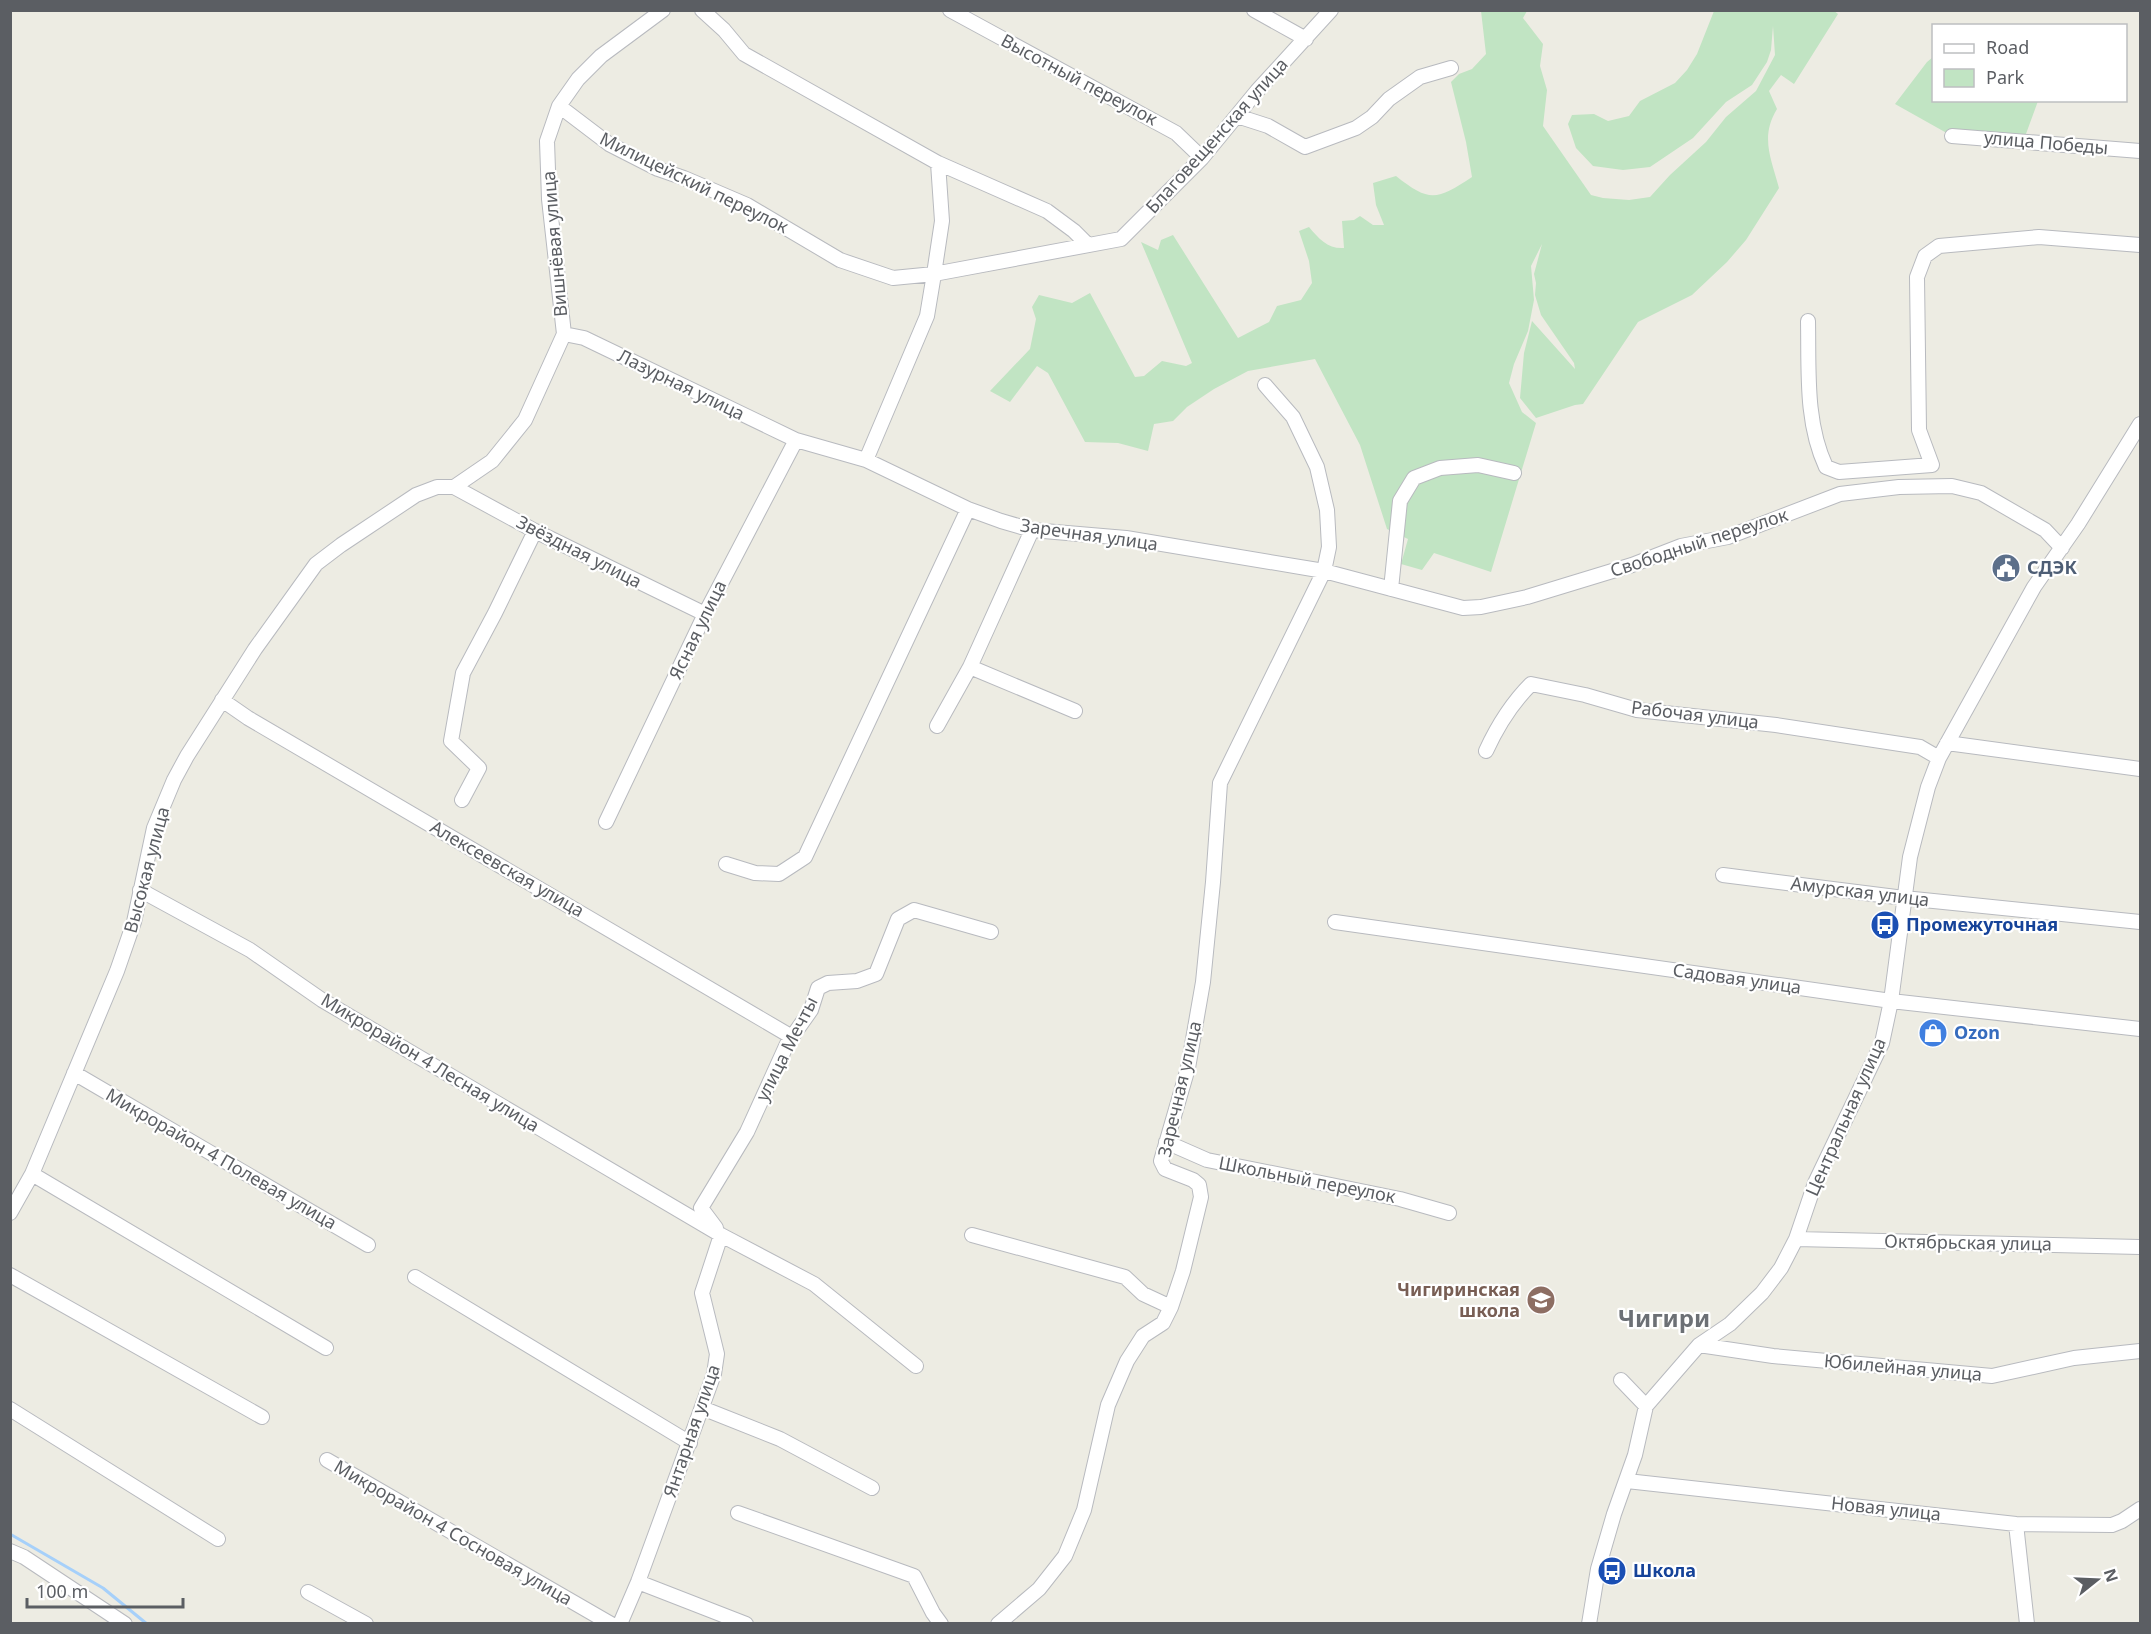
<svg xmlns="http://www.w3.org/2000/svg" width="2151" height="1634" font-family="'Noto Sans',sans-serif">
<rect width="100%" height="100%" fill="#edece3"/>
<path fill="#c1e4c3" d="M1833 10 1838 14 1794 84 1781 75 1769 91 1777 109C1760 137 1771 158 1779 188L1746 240 1727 262 1692 295 1638 322 1583 404 1575 405 1536 418 1520 398 1524 353 1532 321 1575 369 1574 363 1541 315 1535 295 1536 283 1534 274 1542 244 1531 266 1534 300 1528 331 1514 364 1509 383 1522 412 1536 423 1491 572 1434 553 1422 570 1401 564 1408 539 1387 529 1360 445 1315 359 1248 371 1214 389 1187 407 1173 421 1154 424 1148 451 1118 443 1085 442 1048 373 1037 366 1010 402 990 391 1030 349 1036 319 1032 307 1039 295 1072 303 1090 293 1135 377 1144 376 1162 361 1186 366 1192 363 1141 242 1158 250 1161 240 1173 235 1238 338 1269 322 1277 306 1301 300 1312 283 1309 261 1299 231 1309 227C1319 239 1328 249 1344 248L1342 221 1354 220 1360 216 1373 225H1384L1376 205 1373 183 1396 176C1430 203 1437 200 1472 177L1466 142 1451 82 1459 74 1472 69 1486 54 1481 11H1527L1523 18 1543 44 1540 66 1547 90 1543 126 1591 195 1603 198 1629 200 1650 197 1670 175 1706 142 1726 117 1756 91 1775 55 1773 26 1771 50 1767 62 1752 85 1726 102 1693 138 1650 167 1623 170 1593 166 1576 148 1568 124 1572 115 1594 114 1608 121 1629 116 1640 101 1675 83 1687 70 1697 54 1714 11Z
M1933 57 1934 100 2038 101 2023 142 1952 136 1895 104 1927 62Z"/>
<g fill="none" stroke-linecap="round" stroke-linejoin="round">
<path stroke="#a6d0fa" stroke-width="3" d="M10 1534 103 1588 147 1624"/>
<g stroke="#b8babf" stroke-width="16">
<path id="minor" d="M702 10 724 30 744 54 938 163 1047 211 1074 231 1088 245
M950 10 1176 133 1202 158
M1254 10 1306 39
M559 106 609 144 658 169 684 178 747 205 840 260 893 278 934 274 942 221 938 163
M1237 116 1268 126 1305 147 1356 128 1372 117 1389 99 1420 77 1451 68
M1952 136 2140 151
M1808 321C1809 370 1805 422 1826 467L1839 472 1932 465 1919 430 1917 277 1925 256 1939 246 2039 237 2140 245
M564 334 584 338 796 440 866 460 968 509 1001 521 1032 530 1126 538 1324 571 1463 608 1481 607 1527 597 1632 565 1681 546 1728 537 1840 494 1899 487 1952 486 1981 493 2045 530 2062 548
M866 460 927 316 934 274 1121 239 1202 158 1257 91 1331 10
M454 487 492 461 525 420 564 334 549 199 547 141 559 106 578 79 601 56 663 10
M1391 589 1400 501 1414 478 1440 468 1478 465 1514 473
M970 667 1075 711
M222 700 248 718 792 1037
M937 726 970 667 1032 530
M1947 743 2140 769
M1486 751C1498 725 1511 704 1531 684L1585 695 1637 710 1776 725 1920 747 1939 758
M462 800 479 768 451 741 463 673 495 613 535 531
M606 822 705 614 796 440
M726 864 755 873 779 874 805 857 968 509
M1723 875 1904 898 2140 922
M140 890 250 950 322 1000 721 1235 814 1284 916 1366
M1335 922 1891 1001 2140 1029
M74 1073 368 1245
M1166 1142 1207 1160 1400 1199 1449 1213
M32 1174 326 1348
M10 1213 32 1174 117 971 134 922 154 828 174 780 187 756 255 649 316 564 341 545 416 495 437 487H454L535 531 705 614
M716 1228 701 1208 747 1132 787 1044 811 1010 818 988 828 983 857 981 876 974 898 919 914 910 991 932
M972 1235 1125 1277 1143 1294 1171 1307
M1796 1239 2140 1247
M10 1275 262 1417
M415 1277 690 1443
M1699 1345 1773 1356 1992 1376 2074 1358 2140 1351
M1621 1380 1646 1406
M702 1408 780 1439 872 1488
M10 1409 218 1539
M327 1460 611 1624
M1627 1481 2016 1524 2112 1525 2122 1521 2140 1509
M738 1513 914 1576 933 1613 941 1624
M2016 1524 2027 1624
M10 1551 24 1557 125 1624
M638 1582 746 1624
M308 1592 366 1624
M620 1624 638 1582 714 1374 717 1354 702 1293 721 1235
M998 1624 1039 1589 1065 1556 1084 1510 1108 1405 1127 1361 1143 1336 1163 1323 1171 1307 1183 1271 1201 1197 1199 1185 1193 1180 1165 1169 1161 1161 1188 1068 1203 982 1213 882 1220 783 1324 571 1329 547 1327 510 1317 467 1293 417 1265 385
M1589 1624 1598 1569 1614 1514 1635 1455 1646 1406 1699 1345 1730 1324 1762 1293 1781 1268 1796 1239 1815 1183 1882 1043 1891 1001 1910 857 1928 787 1939 758 2034 587 2078 524 2140 424"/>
</g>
<use href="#minor" stroke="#fff" stroke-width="14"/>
</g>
<defs>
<g id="civic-disc" transform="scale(1.5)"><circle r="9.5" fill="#5c6f8a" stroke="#fff"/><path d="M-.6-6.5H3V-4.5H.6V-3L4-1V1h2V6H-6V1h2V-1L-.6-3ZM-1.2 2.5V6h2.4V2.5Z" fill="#fff"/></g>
<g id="bus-disc" transform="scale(1.5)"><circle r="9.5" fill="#1a4fb4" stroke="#fff"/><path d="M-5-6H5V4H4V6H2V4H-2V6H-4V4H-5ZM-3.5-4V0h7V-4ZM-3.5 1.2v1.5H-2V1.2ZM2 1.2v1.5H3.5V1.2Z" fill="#fff"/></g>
<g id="shop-disc" transform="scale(1.5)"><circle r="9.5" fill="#3f7fe0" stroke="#fff"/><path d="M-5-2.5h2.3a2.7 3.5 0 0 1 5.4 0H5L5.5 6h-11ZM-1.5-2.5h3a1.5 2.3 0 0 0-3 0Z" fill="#fff"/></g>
<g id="school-disc" transform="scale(1.5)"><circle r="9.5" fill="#8d6e63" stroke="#fff"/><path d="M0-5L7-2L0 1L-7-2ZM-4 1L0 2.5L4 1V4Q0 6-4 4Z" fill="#fff"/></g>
</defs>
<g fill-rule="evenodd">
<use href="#civic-disc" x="2006" y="568"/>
<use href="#bus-disc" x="1885" y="925"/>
<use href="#shop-disc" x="1933" y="1033"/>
<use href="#school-disc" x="1541" y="1300"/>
<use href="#bus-disc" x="1612" y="1571"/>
</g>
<g text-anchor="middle" stroke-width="4.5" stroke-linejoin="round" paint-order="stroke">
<g font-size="18" fill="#5b5e63" stroke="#fff">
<text transform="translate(1079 80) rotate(28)" y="6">Высотный переулок</text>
<text transform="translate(1217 136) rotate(-48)" y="6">Благовещенская улица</text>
<text transform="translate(2046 143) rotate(5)" y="6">улица Победы</text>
<text transform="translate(694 183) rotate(26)" y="6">Милицейский переулок</text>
<text transform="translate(555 244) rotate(-95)" y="6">Вишнёвая улица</text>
<text transform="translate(681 385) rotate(26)" y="6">Лазурная улица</text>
<text transform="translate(1089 535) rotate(8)" y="6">Заречная улица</text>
<text transform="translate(1699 543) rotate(-18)" y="6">Свободный переулок</text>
<text transform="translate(579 552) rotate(27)" y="6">Звёздная улица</text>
<text transform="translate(698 630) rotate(-64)" y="6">Ясная улица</text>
<text transform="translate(1695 715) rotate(7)" y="6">Рабочая улица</text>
<text transform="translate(507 869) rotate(30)" y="6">Алексеевская улица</text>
<text transform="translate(147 870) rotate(-75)" y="6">Высокая улица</text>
<text transform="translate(1860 892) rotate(7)" y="6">Амурская улица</text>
<text transform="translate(1737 979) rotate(8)" y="6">Садовая улица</text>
<text transform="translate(787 1049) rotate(-63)" y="6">улица Мечты</text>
<text transform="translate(430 1063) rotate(31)" y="6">Микрорайон 4 Лесная улица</text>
<text transform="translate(1180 1089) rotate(-77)" y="6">Заречная улица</text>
<text transform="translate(1846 1117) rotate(-66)" y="6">Центральная улица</text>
<text transform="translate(221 1159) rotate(30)" y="6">Микрорайон 4 Полевая улица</text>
<text transform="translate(1307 1180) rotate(11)" y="6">Школьный переулок</text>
<text transform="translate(1968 1243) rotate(1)" y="6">Октябрьская улица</text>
<text transform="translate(1903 1368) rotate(5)" y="6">Юбилейная улица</text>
<text transform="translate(692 1431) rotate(-71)" y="6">Янтарная улица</text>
<text transform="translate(1886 1509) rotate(6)" y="6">Новая улица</text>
<text transform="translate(453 1533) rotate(30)" y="6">Микрорайон 4 Сосновая улица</text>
</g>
<g font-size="18" font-weight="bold" fill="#4e5e75" stroke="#fff" text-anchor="start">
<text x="2027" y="574">СДЭК</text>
</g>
<g font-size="18" font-weight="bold" fill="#164399" stroke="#fff" text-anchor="start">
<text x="1906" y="931">Промежуточная</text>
<text x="1633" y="1577">Школа</text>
</g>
<g font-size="18" font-weight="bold" fill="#366cbe" stroke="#fff" text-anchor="start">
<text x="1954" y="1039">Ozon</text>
</g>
<g font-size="18" font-weight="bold" fill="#785e54" stroke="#fff" text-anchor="end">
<text x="1520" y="1296">Чигиринская<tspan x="1520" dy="21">школа</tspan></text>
</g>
<g font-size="24" font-weight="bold" fill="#6c7075" stroke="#fff">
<text x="1664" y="1327">Чигири</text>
</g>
</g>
<rect width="2151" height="1634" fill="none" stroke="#5b5e63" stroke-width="24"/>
<rect x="1932" y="24" width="195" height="78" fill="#ffffff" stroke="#bdbfc1" stroke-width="1.5"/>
<rect x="1944" y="44" width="30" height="9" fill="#ffffff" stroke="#bdbfc1" stroke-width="1.5"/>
<text x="1986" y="54" font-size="18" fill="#5b5e63">Road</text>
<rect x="1944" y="69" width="30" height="18" fill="#c1e4c3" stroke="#bdbfc1" stroke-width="1.5"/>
<text x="1986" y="84" font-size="18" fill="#5b5e63">Park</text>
<g transform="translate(2097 1580) rotate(72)" stroke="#ffffff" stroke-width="4.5" paint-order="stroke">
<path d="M0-4.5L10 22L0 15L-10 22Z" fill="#5b5e63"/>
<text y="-9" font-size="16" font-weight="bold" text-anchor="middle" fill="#5b5e63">N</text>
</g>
<path d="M27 1598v9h156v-9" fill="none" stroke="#5b5e63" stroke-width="3"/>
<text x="36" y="1598" font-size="18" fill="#5b5e63" stroke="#ffffff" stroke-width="4.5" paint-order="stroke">100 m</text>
</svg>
